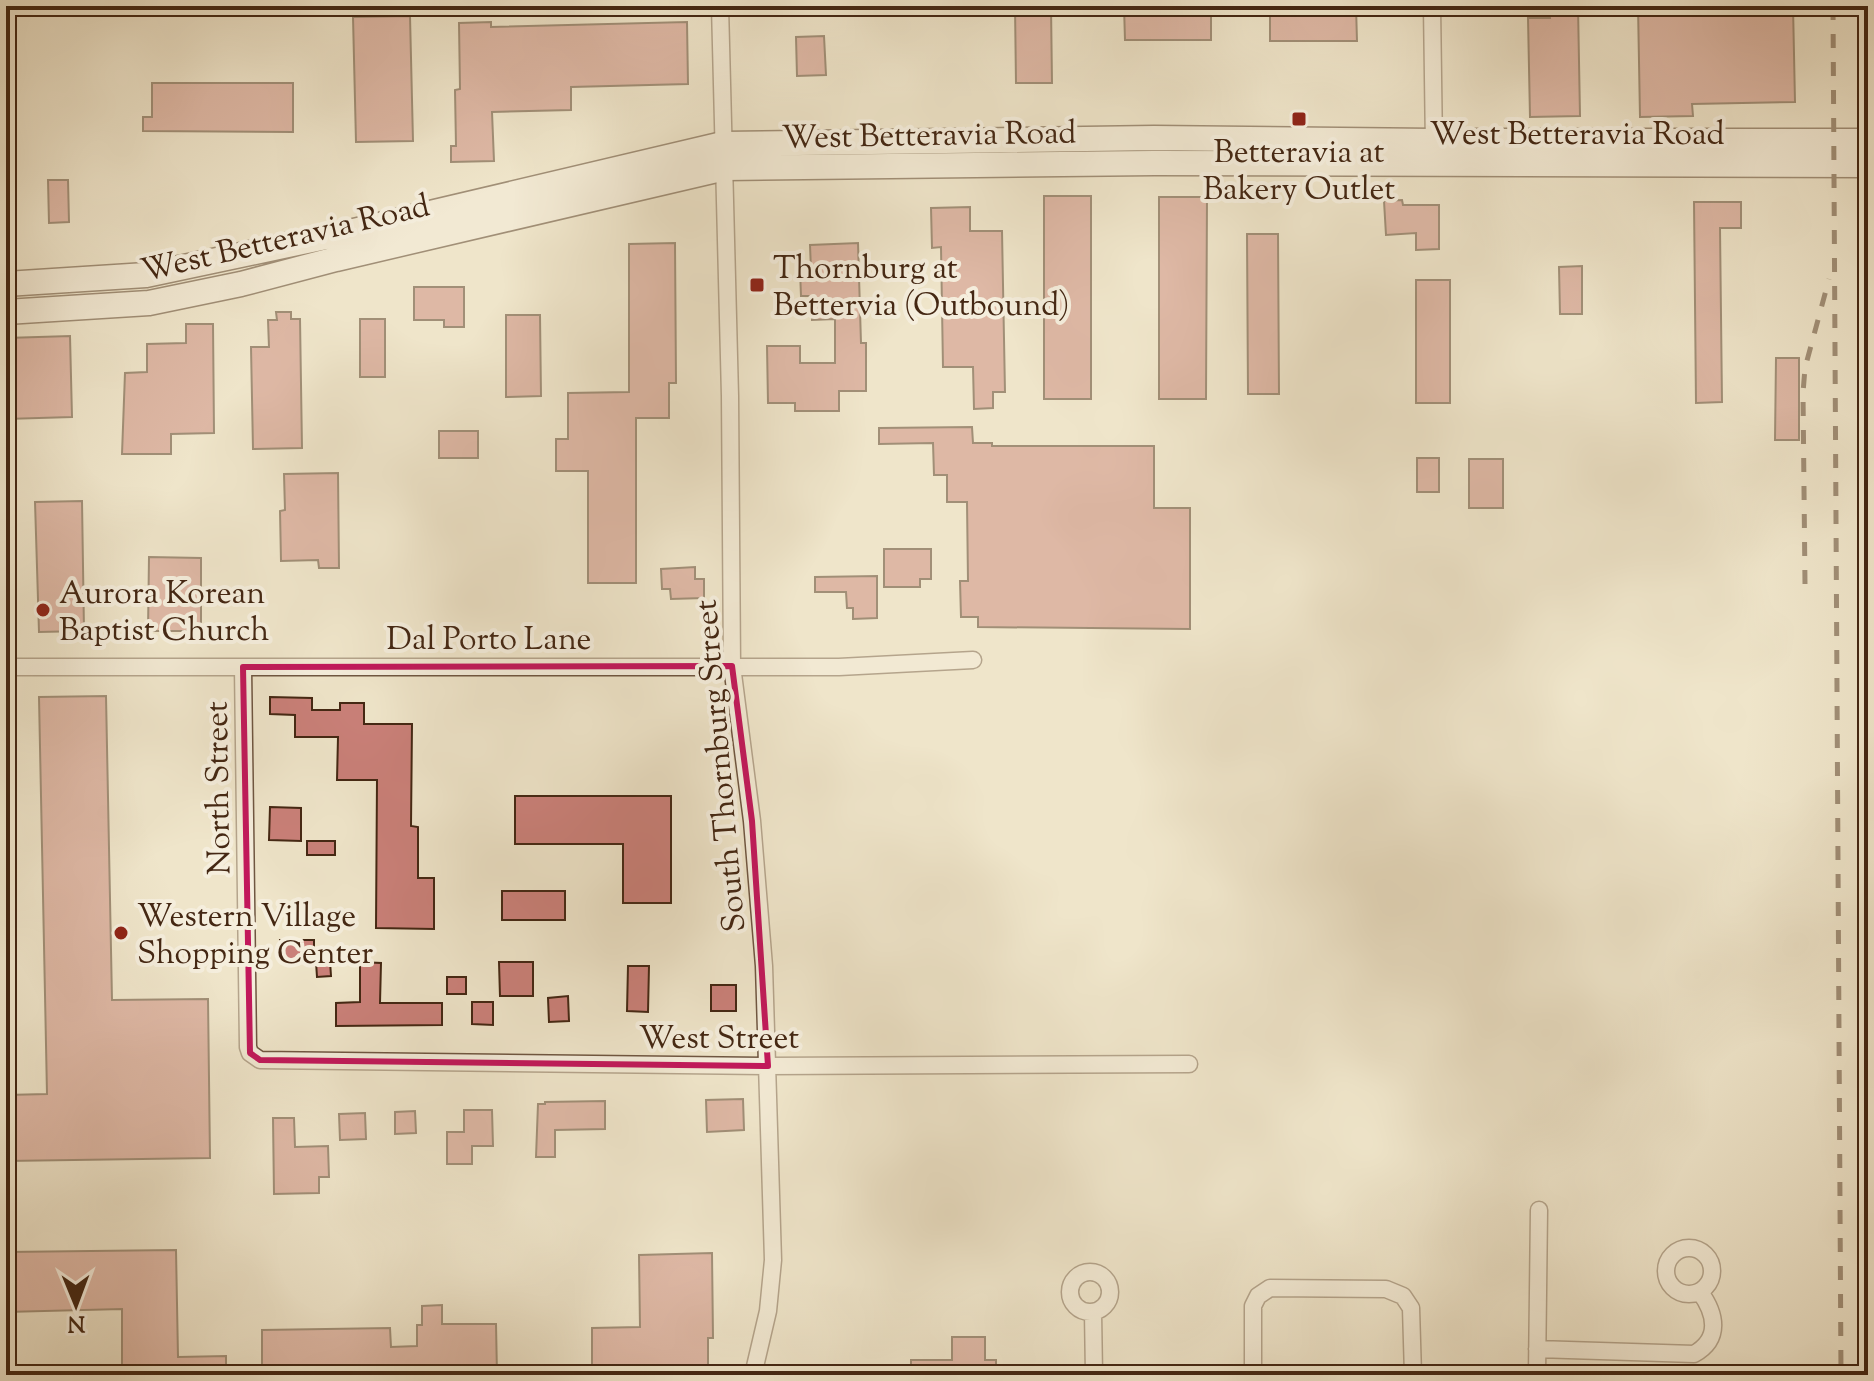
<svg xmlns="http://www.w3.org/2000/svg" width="1874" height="1381" font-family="'Sorts Mill Goudy',serif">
<rect width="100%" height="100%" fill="#efe5ca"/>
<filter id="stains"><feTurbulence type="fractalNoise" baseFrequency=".0025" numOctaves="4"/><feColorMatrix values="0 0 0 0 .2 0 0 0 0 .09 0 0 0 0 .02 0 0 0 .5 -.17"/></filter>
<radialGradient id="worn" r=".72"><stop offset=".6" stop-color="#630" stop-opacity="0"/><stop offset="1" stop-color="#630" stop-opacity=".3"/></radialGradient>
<path fill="#ca8079" stroke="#442713" stroke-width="2" d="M1015 6H1051L1052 83H1016Z
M1124 6H1211V40H1125Z
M1270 6H1356L1357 41H1270Z
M1549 6H1578L1580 116 1530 117 1528 18H1550Z
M1638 6H1793L1795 102 1692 104 1693 116 1640 117Z
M410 16 413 141 356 142 353 17Z
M491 22V27L687 22 688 84 571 87V110L492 112 494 161 451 162V146H456L455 90 460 89 459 23Z
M824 36 826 75 797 76 796 37Z
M152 83H293V132L143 131V117H152Z
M48 180H68L69 222 49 223Z
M1044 196H1091V399H1044Z
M1159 197H1207L1206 399H1159Z
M1402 200 1403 205H1439V249L1416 250V233L1386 235 1384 201Z
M1694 202H1741V228H1720L1722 402 1696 403Z
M970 207V231H1002L1005 392H993V408L974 409 973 367H943L941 247 932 248 931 208Z
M1247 234H1278L1279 394H1248Z
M675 243 676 383H669V418H636V583H588V471H556V439H568V393L629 392V244Z
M858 243 861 343H866V391H839V411H795V403H768L767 346H800V363H835V319L812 320V296H801L800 270H811L810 245Z
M1582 266V314H1560L1559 267Z
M1416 280H1450V403H1416Z
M414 287H464V327H444V320H414Z
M276 312H291V319H300L302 448 253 449 251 347H269L268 320H277Z
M506 315H540L541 396 506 397Z
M360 319H385V377H360Z
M186 324H213L214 433 171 434V454H122L125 373 147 372V344L186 343Z
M70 336 72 417 6 419V338Z
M1776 358H1799V440H1775Z
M972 427 973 443H992V446H1154V508H1190V629L978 627V617H961L960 581H968L967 502H947V475H934L933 443 879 444V428Z
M439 431H478V458H439Z
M1417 458H1439V492H1417Z
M1469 459H1503V508H1469Z
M338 473 339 568H319L318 560 281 561 280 511 285 510 284 474Z
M82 501 84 631 39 632 35 502Z
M884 549H931V579H920V587H884Z
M149 557 201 558V631H148Z
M695 567V579H704V598L671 599 670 589H662L661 569Z
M877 576V618L853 619V608H847L846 592H815V577Z
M106 696 112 1000 208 999 210 1158 6 1161V1095L47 1094 39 697Z
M270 697 312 698V710H340V703H364V724H412L411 826 418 827V878H434V929L376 928 377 780H337L338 737H295V715L270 714Z
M515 796H671V903H623V844H515Z
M270 807 301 808V841L269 840Z
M307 841H335V855H307Z
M502 891H565V920H502Z
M280 940H314V960H281Z
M330 961 331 976 317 977 316 962Z
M360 962 381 963 380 1003H442V1025L336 1026V1003L360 1002Z
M499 962H533V996H500Z
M628 966H649L648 1012 627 1011Z
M447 977H466V994H447Z
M711 985H736V1011H711Z
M568 996 569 1021 549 1022 548 998Z
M472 1002H493V1025L472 1024Z
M743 1099 744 1130 707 1132 706 1100Z
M605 1101V1129L555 1130V1157H536L538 1104H545V1102Z
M464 1110H492L493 1146H472V1164H447V1132H464Z
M415 1111 416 1133 395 1134V1112Z
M365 1113 366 1139 340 1140 339 1114Z
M273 1118H294L295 1147 328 1146 329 1177H319V1193L274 1194Z
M176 1250 178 1357 226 1356V1375H122V1309L6 1312V1252Z
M712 1253 713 1338H708V1371L695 1372V1367L641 1368V1375H592V1328L640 1327 639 1255Z
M442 1305V1324H496L497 1375H262V1330L390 1328 391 1347 417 1346V1325H422V1306Z
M952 1337H985V1360H996V1375H911V1360H952Z"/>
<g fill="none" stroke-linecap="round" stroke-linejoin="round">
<g stroke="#6f5641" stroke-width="19">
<path id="minor" d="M720 6 730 396 732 666 752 821 764 966 773 1260 768 1311 753 1375
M1432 6 1434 148
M6 667H839L973 660
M243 667 248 1047 250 1053 260 1060 768 1066 1189 1064
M1666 1271a23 23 0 1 1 46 0a23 23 0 1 1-46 0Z
M1070 1292a20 20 0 1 1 40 0a20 20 0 1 1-40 0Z
M1093 1312 1094 1375
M1537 1349 1694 1354C1721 1339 1716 1314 1700 1292
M1253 1375V1306L1258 1296 1270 1288 1386 1289 1403 1296 1411 1308 1413 1375
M1537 1375 1539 1210"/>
</g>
<g stroke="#442713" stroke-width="27">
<path id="secondary" d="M6 284 146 275 354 231 723 144 1154 138 1434 141H1868
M6 312 149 303 241 284 336 259 725 168 1154 163 1868 165"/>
</g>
<use href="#minor" stroke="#f5eedd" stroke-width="16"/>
<use href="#secondary" stroke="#f5eedd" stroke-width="24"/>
<path stroke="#442713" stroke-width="5" stroke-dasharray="14 14" stroke-linecap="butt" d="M1833 6 1841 1375
M1805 584 1803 393 1805 368 1829 279"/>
</g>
<path d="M0 0H1874V1381H0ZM732 666 752 821 768 1066 260 1060 250 1053 243 667Z" fill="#efe5ca" fill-opacity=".55" fill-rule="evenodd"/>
<path fill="none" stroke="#c2185b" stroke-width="6" stroke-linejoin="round" d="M732 666 752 821 768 1066 260 1060 250 1053 243 667Z"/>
<g fill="#8f2418" stroke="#f5eedd" stroke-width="3">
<rect x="1291" y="111" width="16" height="16" rx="4"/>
<rect x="749" y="277" width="16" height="16" rx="4"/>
<circle cx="43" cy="610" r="8"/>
<circle cx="121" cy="933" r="8"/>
</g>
<g text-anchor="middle" stroke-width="8" stroke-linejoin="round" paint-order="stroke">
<g font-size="32" fill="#442713" stroke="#f5eedd">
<text x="1577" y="144">West Betteravia Road</text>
<text transform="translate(929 134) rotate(-1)" y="11">West Betteravia Road</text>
<text transform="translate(285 237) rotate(-13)" y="11">West Betteravia Road</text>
<text x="489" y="649">Dal Porto Lane</text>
<text transform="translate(719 766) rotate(-95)" y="11">South Thornburg Street</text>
<text transform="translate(217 788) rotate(-91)" y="11">North Street</text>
<text x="719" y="1048">West Street</text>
</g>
<g font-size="32" fill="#442713" stroke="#f5eedd" text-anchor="start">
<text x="1299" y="162" text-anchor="middle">Betteravia at<tspan x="1299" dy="37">Bakery Outlet</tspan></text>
<text x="773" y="278">Thornburg at<tspan x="773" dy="37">Bettervia (Outbound)</tspan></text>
<text x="59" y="603">Aurora Korean<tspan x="59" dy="37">Baptist Church</tspan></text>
<text x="137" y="926">Western Village<tspan x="137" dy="37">Shopping Center</tspan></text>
</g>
</g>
<rect width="1874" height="1381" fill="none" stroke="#efe5ca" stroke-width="32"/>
<rect x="8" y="8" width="1858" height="1365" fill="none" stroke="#442713" stroke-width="4"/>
<rect x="16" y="16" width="1842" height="1349" fill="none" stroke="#442713" stroke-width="2"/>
<g transform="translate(76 1305) rotate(179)" stroke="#f5eedd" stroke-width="6" paint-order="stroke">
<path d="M0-6L14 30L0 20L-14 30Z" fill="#442713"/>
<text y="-12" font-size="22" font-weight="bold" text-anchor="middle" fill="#442713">N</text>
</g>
<rect width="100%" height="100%" filter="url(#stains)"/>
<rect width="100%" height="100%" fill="url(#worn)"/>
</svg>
